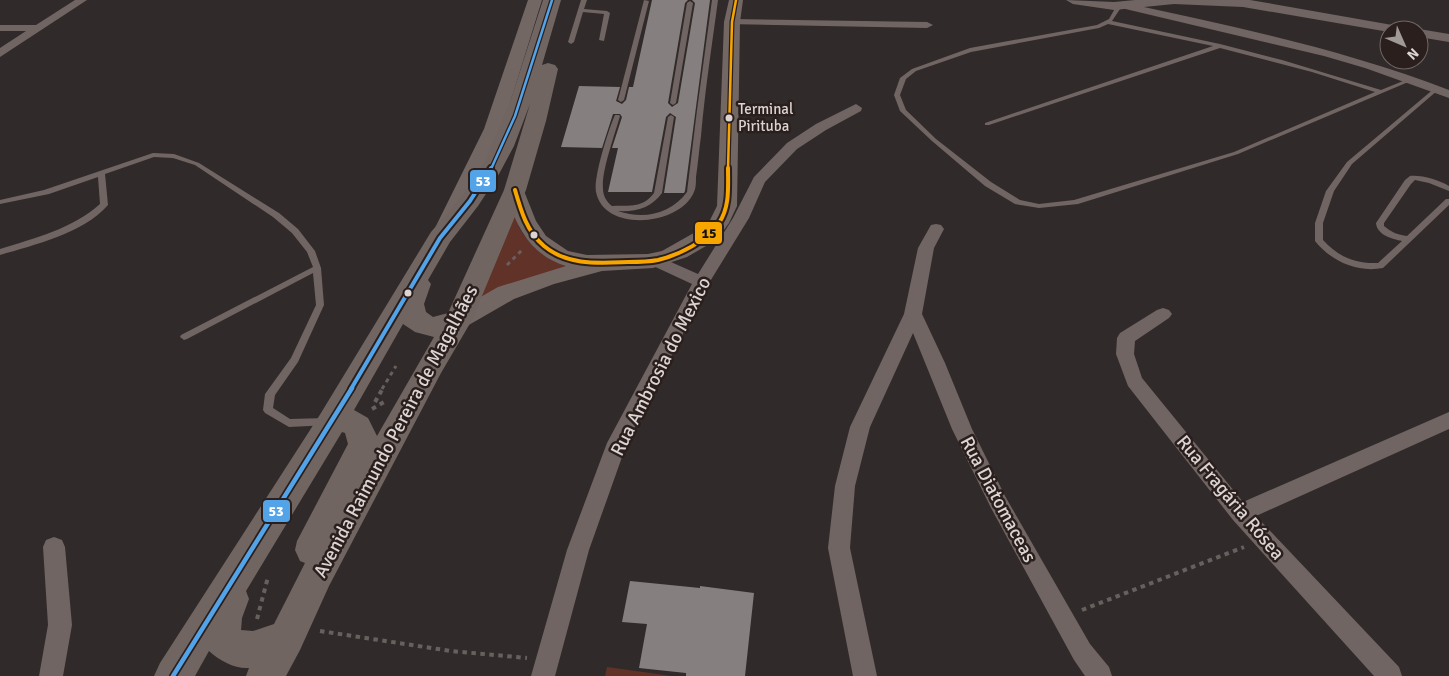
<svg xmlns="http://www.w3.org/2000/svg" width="1449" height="676" font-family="Signika,sans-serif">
<rect width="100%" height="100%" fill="#302b2a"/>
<path fill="#613227" d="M513 208C520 244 540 250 571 264L472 307Z
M607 667 672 676H605Z"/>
<path fill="#85807f" d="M652 0H688L685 3 668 103 672 107 678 103 695 3 692 0H710L685 191 684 193H664L676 117 670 113 666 117 652 192H608L618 148H612L622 117 620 114H613L602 148 561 147 579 86 620 87 616 101 622 104 626 100 629 87H633Z
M630 581 700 588V586L754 593 745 676H686V673L639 668 647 624 622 622Z"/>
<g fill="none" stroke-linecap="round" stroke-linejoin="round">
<path stroke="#68605e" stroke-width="3" stroke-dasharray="4 4" stroke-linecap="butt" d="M507 265 524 248
M382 389 396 366"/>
<path stroke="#68605e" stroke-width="4" stroke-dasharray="4.5 4.5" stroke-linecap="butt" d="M375 402 383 388
M372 409 384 402
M1082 610 1244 547
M257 619 268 577
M320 631 451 651 527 658"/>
<path fill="#706562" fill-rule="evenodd" d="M581 0H587L584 9 607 11 610 13 604 41 599 40 604 14 583 12 574 42 571 44 568 42Z
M644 0 649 1 624 100 621 102 618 100Z
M712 0H718C712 45 705 90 701 136 699 150 698 164 696 177 696 182 696 188 694 192 680 226 604 233 596 192 593 178 609 128 615 115H619L620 116C615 134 601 172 603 189 603 196 607 202 612 206 628 205 642 209 654 193L668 117 671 115 674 117 662 193C651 208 636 212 618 211 644 220 671 214 687 192L697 110Z
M690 1 693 3 676 103 673 105 670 103 687 3Z
M1119 4 1122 6 1112 21 1220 44 1282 60 1381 90 1408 79 1413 80 1238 154 1078 204 1039 208 1015 204 985 186 932 141 900 111 894 95 900 78 912 69 970 48 1097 25 1109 19 1117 5ZM1108 24 1213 46 985 123V125H989L1220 48 1312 72 1375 92 1234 152 1074 200 1039 204 1020 200 991 182 936 139 906 110 900 95 906 79 916 71 971 52 1099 28Z
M1436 87 1438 88V90L1352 164 1334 191 1323 223V240C1339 257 1355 264 1378 263L1402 241C1392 239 1377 235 1376 223L1405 180 1410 176C1423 175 1438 180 1449 186V191L1429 183 1415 180 1411 184 1384 223V226C1391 232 1398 235 1407 236L1446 199H1449V205L1383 268C1357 273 1331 261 1315 241V223L1326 191 1347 162Z
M153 153 174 154 199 163 279 213 298 229 315 251 321 268 324 305 298 362 275 395 273 408 290 419 327 418 330 419 332 422 330 425 289 427 265 413 263 410 265 394 291 358 316 305 313 273 187 339 184 340 180 337 181 335 313 267 307 252 292 233 273 217 195 165 173 158 154 157 105 174 108 205C84 233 34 245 0 255V249C35 238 72 229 100 204L98 177 49 194 0 204V200L44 190Z"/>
<path fill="#706562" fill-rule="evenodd" d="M75 0H87L0 57V48L26 31H0V25H36Z
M1121 2C1232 26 1343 49 1449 90V98L1365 68 1324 56 1117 7 1116 5Z
M732 19 927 22 933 25 927 28 728 24 726 22Z
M856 104 862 108 861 111 826 130 797 149 765 182 749 218 709 283 627 443 589 550 555 676H531L567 550 607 443 692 284 649 264 647 260 649 256 655 255 698 274 733 218 754 177 787 143 816 124Z
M936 224 941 225 944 229 934 248 922 314 945 363 972 429 1005 496 1090 644 1109 667 1112 676H1085L1074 660 991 508 952 429 913 333 870 427 855 486 850 548 877 676H853L828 548 835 486 850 427 904 314 918 248 931 225Z
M1163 308 1169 310 1172 314 1169 318 1135 341 1134 354 1142 378 1243 502 1449 412V429L1256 516 1399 667 1402 676H1374L1233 520 1128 386 1116 354 1117 338 1120 333 1157 310Z
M54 537 62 540 65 547 72 625 63 676H39L48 625 43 547 46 540Z"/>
<path fill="#706562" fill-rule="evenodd" d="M1066 0 1114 2 1135 0H1250L1398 26 1405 30H1389V32L1243 7 1174 4 1114 10 1073 4Z
M1419 29 1449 34V42L1419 37V30H1414Z"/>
<path fill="#736764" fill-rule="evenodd" d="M528 0H542L502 129 454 230 451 235 444 237 437 235 434 230 484 129Z
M729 0H743L740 22 737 206 729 223 721 234 706 246 687 257 653 268 602 271 554 284 514 299 467 326 459 328 451 326 447 320 451 314 498 287 566 266C529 255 515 224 505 190L508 186 515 184 522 186 536 221 546 236 568 251 587 255 648 254 662 251 699 230 710 220 717 206 724 22Z"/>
<path fill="#716561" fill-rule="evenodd" d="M543 0H561L542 65 548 63 555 65 558 69 546 121 526 190 472 320 441 373 329 586 300 650 286 676H246L249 668C235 669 220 661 209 651L195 676H154L160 663 321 413 431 232 462 196 485 161 511 99ZM530 104 504 190 448 313 433 317 426 312 424 304 431 284 428 280 450 242 478 206 499 174 514 146ZM403 324 415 332 434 337 377 436 368 418 354 410ZM342 432 345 433 348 444 297 541 295 550 300 561 305 563 274 624 253 631 241 630 242 618 249 599 246 591Z"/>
<g stroke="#2a1f1d" stroke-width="5">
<path id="bus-1-far1" d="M728 169 732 22 736 0"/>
</g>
<g stroke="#2a1f1d" stroke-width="8">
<path id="bus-1" d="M515 190C521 211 527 232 544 246 568 266 599 263 628 262 638 262 648 262 658 260 679 255 707 241 719 223 730 207 728 187 728 168"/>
</g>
<g stroke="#2a1f1d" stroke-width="5">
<path id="bus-2-far2" d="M491 169 515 116 552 0"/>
</g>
<g stroke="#2a1f1d" stroke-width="8">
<path id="bus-2-far1" d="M351 389 440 238 470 201 491 168"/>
</g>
<g stroke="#2a1f1d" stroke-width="8">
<path id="bus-2" d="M173 676 352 388"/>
</g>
<use href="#bus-1-far1" stroke="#f7a600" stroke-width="2.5"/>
<use href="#bus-1" stroke="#f7a600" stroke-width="4"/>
<use href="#bus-2-far2" stroke="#53a3e8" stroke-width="2.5"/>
<use href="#bus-2-far1" stroke="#53a3e8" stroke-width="4"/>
<use href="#bus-2" stroke="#53a3e8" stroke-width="4.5"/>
</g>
<g fill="#dbd4d2" stroke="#2a1f1d" stroke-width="2">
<circle cx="729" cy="118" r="4.5"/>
<circle cx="534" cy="235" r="4.5"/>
<circle cx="408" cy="293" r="4.5"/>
</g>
<g text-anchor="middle" stroke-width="5" stroke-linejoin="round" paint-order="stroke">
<g font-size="15" fill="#dbd4d2" stroke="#2a1f1d" text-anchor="start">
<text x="738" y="114">Terminal<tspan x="738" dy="17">Pirituba</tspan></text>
</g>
<g font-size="19" fill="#dbd4d2" stroke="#2a1f1d">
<text transform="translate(660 366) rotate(-63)" y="7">Rua Ambrosia do Mexico</text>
<text transform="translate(395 431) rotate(-62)" y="7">Avenida Raimundo Pereira de Magalhães</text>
<text transform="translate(1231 497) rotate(50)" y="7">Rua Fragária Rósea</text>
<text transform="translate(999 499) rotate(62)" y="7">Rua Diatomaceas</text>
</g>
</g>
<g stroke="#2a1f1d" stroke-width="2">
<rect x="469" y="169" width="28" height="24" rx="5" fill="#53a3e8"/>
<rect x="694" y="221" width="29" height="24" rx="5" fill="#f7a600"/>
<rect x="262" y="499" width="29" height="24" rx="5" fill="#53a3e8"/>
</g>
<g font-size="14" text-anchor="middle" font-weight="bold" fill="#fff">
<text x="483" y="186">53</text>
<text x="276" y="516">53</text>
</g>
<g font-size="14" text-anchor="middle" font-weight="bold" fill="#111">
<text x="709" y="238">15</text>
</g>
<g transform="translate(1404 45) rotate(135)"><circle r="24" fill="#2a1f1d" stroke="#716765"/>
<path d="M0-4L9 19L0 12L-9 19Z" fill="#9f9997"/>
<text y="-8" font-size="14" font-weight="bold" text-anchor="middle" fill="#dbd4d2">N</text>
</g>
</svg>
